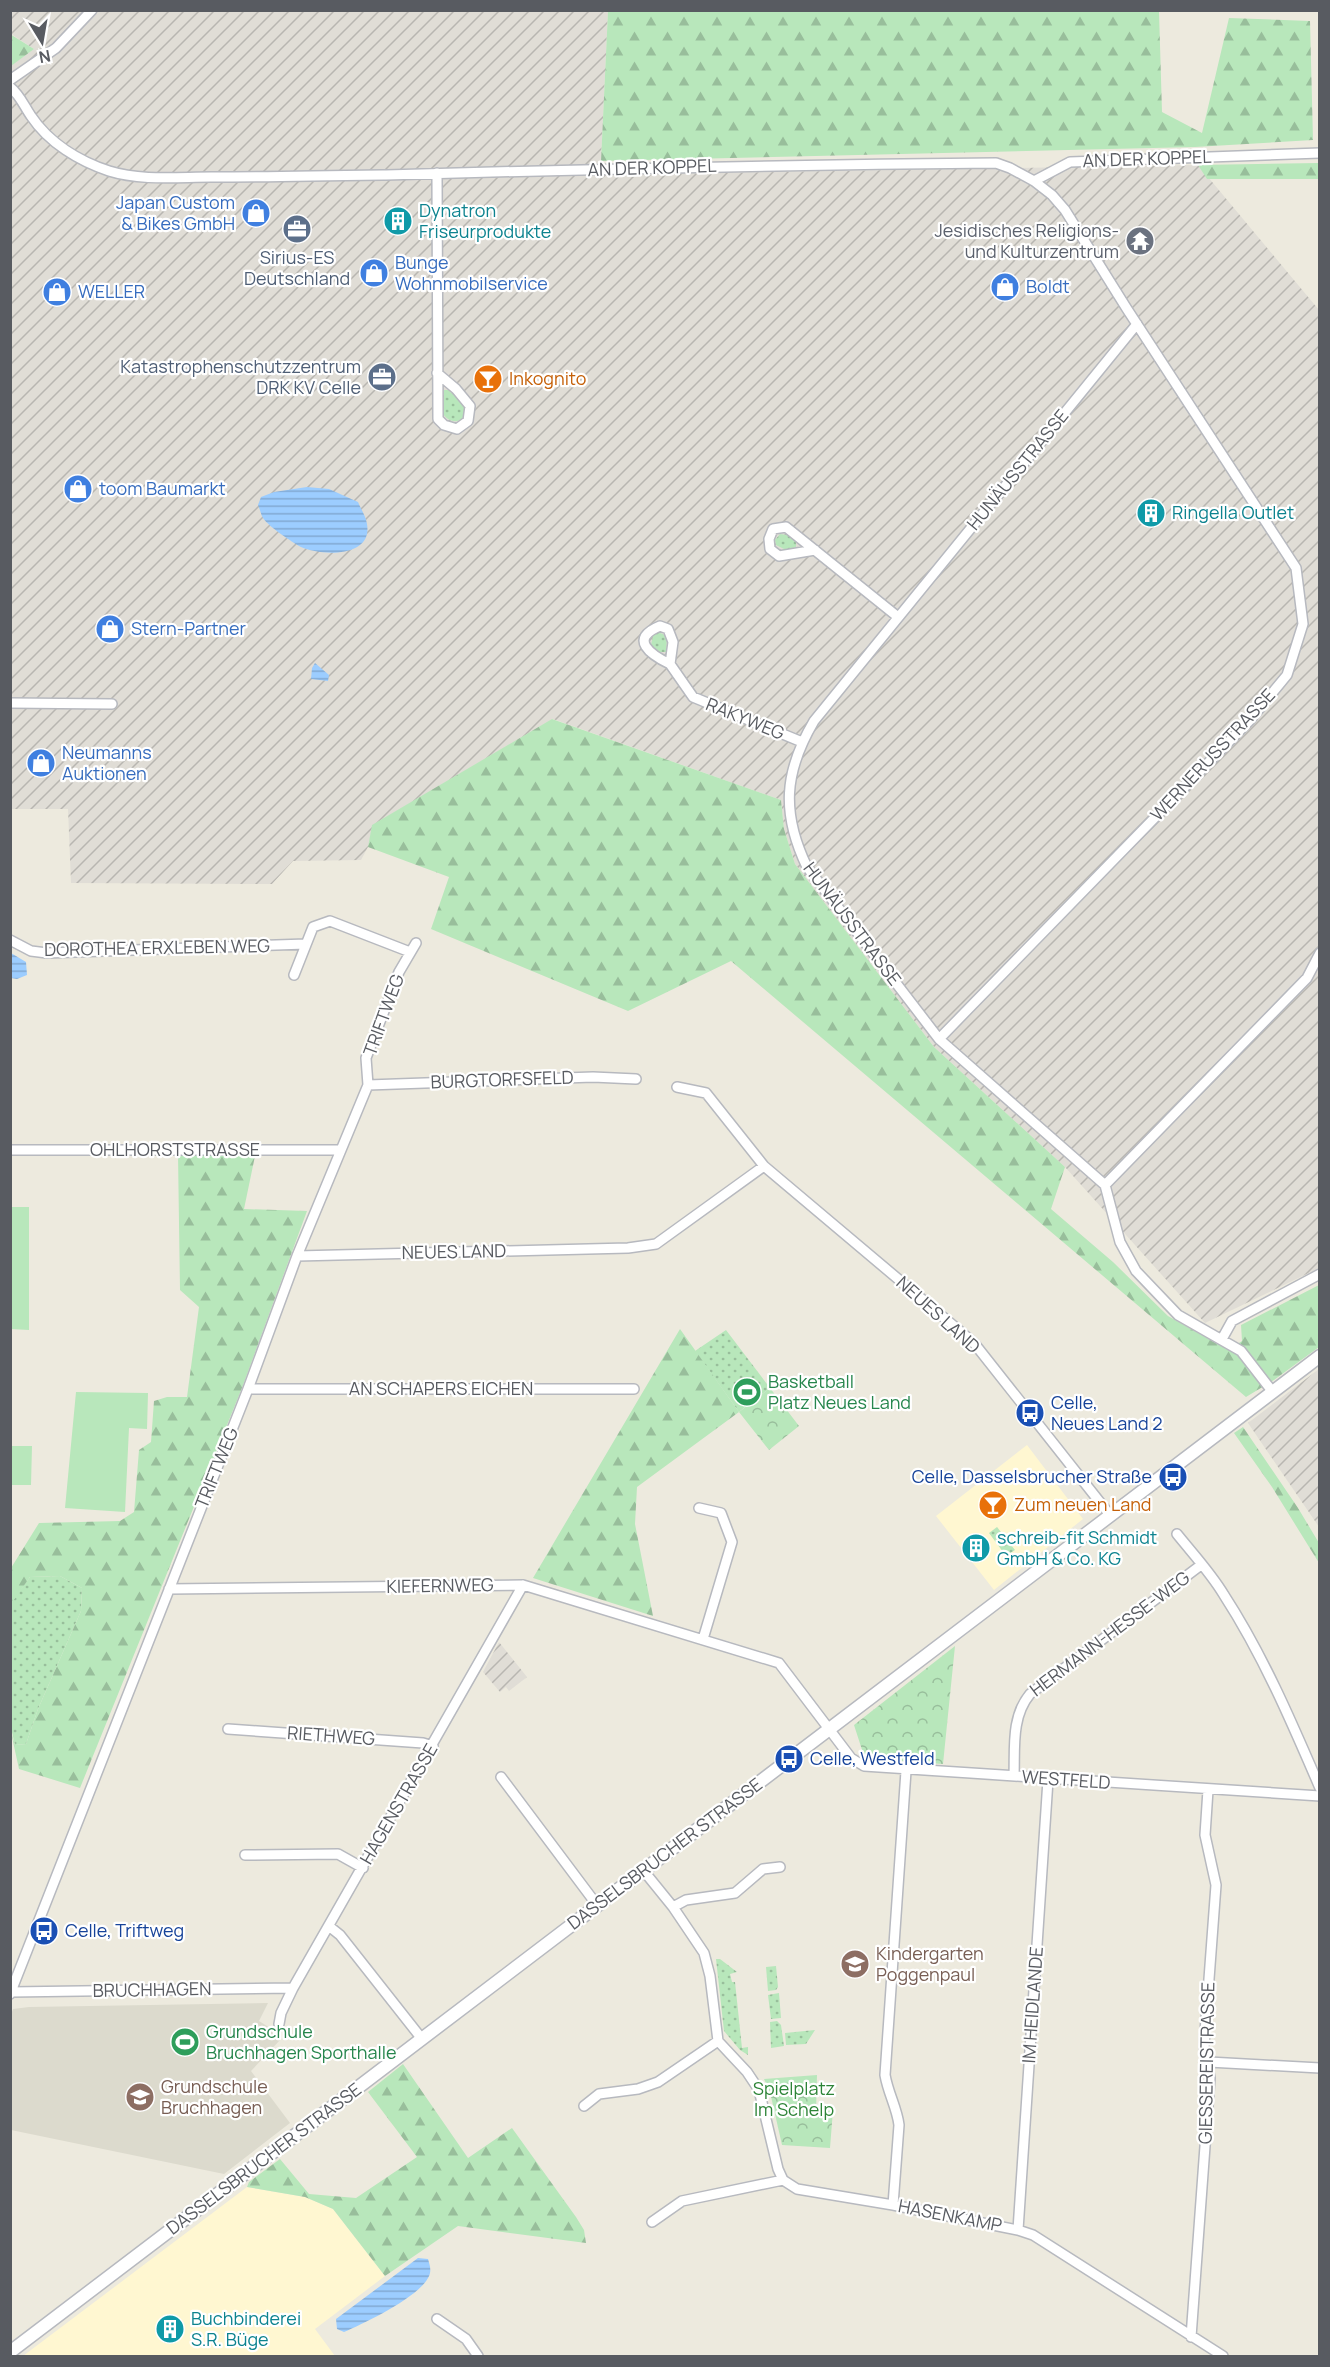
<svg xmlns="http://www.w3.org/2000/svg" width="1330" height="2367" font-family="Manrope,sans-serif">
<defs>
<pattern id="industrial-furrows" width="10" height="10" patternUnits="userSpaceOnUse" patternTransform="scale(1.5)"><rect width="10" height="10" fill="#e0ddd6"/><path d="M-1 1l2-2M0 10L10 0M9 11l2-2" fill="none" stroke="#b8b6b1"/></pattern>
<pattern id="grass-dots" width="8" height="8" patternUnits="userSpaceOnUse" patternTransform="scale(1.5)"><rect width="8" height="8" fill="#b8e7bb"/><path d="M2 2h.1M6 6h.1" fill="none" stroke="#98be9b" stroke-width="1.8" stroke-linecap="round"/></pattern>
<pattern id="forest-firs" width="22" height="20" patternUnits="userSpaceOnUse" patternTransform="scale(1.5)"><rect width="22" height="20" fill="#b8e7bb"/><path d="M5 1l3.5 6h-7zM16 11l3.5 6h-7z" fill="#98be9b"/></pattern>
<pattern id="park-crowns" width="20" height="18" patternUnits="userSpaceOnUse" patternTransform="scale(1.5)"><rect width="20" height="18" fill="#b8e7bb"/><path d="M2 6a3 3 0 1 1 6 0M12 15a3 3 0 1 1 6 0" fill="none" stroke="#98be9b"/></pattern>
<pattern id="water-rules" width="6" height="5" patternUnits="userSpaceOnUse" patternTransform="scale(1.5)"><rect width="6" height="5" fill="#9ccdff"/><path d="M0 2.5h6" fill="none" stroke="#82a9d2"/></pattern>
</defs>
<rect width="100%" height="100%" fill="#edeade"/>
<path fill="#fff7d1" d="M1027 1445 1083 1519 994 1590 936 1516Z
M247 2187 305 2197 333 2209 385 2276 315 2329 335 2356H23Z"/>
<path fill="url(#industrial-furrows)" d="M11 11H608L601 161 598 175 1198 165 1319 310V1268L1205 1323 1065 1167 934 1047 795 864 784 829 781 800 553 719 373 825 368 847 361 860 293 861 272 884 71 883 68 809H11L10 66 34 49 11 34Z
M1319 1369V1527L1248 1423Z
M499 1642 527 1677 509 1691 506 1687 500 1692 483 1672Z"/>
<path fill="#dcdacd" d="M268 2003 259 2021 267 2026 280 2040 251 2071 290 2123 224 2174 11 2130 10 2017 13 2009 29 2007Z"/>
<path fill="url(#grass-dots)" d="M444 390H448C452 394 458 398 462 403 472 418 454 429 443 414Z
M780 534 787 535 796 542V547L786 550 776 545 775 540Z
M657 632 663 634 667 639 666 652H660L651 645 653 636Z
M726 1330 770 1388 757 1398 745 1381 738 1386 750 1403 739 1412 695 1351Z
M997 1527 1015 1550 1006 1556 989 1533Z
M60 1576 82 1588 81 1611 38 1709 26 1744 15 1745 11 1728 10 1604 30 1577Z
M716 1959H720L737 1972 730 1974 732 1982H735L742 2048 748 2047V2055L740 2050 724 2031Z
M776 1966 778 1987 776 1990 768 1991 766 1967Z
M779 1993 781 2018 771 2019 768 1995Z
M777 2021 781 2025 784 2046 771 2048 770 2022Z
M815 2030 806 2044 786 2045 785 2033Z"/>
<path fill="url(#forest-firs)" d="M608 11H1159L1162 112 1202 133 1229 18 1310 21 1313 140 1195 147 601 161Z
M10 34 34 49 11 66H10Z
M1319 163V179H1207L1198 165Z
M552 719 781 800 784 829 795 864 934 1047 1065 1167 1051 1209 1113 1262 1168 1316 1228 1350 1242 1341 1241 1325 1319 1285V1347L1274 1380 1246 1397 731 961 628 1011 431 929 449 877 368 847 372 825Z
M178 1155 255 1156 244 1209 307 1211 242 1388 80 1788 19 1769 10 1728 15 1745 26 1744 38 1709 81 1611 82 1588 60 1576 30 1577 11 1604V1568L39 1523 120 1521 134 1512 139 1450 151 1442 154 1401 167 1397H187L199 1307 180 1290Z
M680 1329 739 1412 637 1487 635 1524 653 1616 533 1578Z
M1243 1427 1298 1508 1319 1543V1563L1272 1487 1234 1433Z
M403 2064 468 2158 512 2128 576 2217 584 2230 586 2243 458 2226 385 2276 333 2209 305 2197 247 2187 249 2182 280 2159 309 2194 356 2198 417 2157 368 2092Z"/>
<path fill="url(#park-crowns)" d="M770 1388 799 1426 769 1450 739 1412Z
M955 1646 943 1764 865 1759 854 1725Z
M817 2075 816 2113 833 2110 830 2148 782 2145 770 2092 764 2079Z"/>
<path fill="#b8e7bb" d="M11 1207H29V1330L11 1329Z
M745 1381 757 1398 750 1403 737 1387Z
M76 1392 148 1393 147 1429 129 1428 125 1512 65 1508Z
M11 1446H32L31 1485H11Z"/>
<path fill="url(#water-rules)" d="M307 487 329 489 358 502C361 509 366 517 367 524 373 558 321 556 301 547 292 542 269 527 263 518 261 515 260 509 258 505L261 497 274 492Z
M315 663 329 675 328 681 311 679 312 668Z
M11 953 26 962 27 975 17 979 11 978Z
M418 2258 428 2259C430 2266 432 2271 428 2278 417 2298 365 2323 344 2332L337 2329 336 2319Z"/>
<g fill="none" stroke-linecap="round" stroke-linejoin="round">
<g stroke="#b7b9bf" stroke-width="12">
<path id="minor" d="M10 80 56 48 92 10
M10 87C20 95 24 106 31 116 49 143 79 161 109 171 141 181 178 177 211 177 269 177 327 176 386 175 589 169 792 165 996 163L1010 168 1034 181 1070 162 1320 153
M437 173 438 419 444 425 457 429 468 421 470 406 456 389 437 373
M1137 324 814 721C784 772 781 813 807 867L939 1039 1105 1185 1120 1242 1136 1271 1178 1315 1241 1351 1272 1391
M815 550 779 556 770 549 769 539 773 529 786 527 898 617
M670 664C651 655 628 639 660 626L668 629 673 642 670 664 693 697 802 742
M10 703 112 704
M10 940 31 951 47 953 306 944
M294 975 313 927 330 921 410 952
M939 1039 1250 720 1287 675 1303 624 1296 568 1127 309 1065 210 1052 195 1034 181
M368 1085 593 1077 636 1079
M677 1087 706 1093 764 1166
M10 1150H340
M1105 1185 1307 978 1320 953
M297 1256 628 1248 656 1244 764 1166 974 1343 1110 1515
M1222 1339 1232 1321 1320 1274
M248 1389H634
M699 1508 721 1513 732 1542 703 1639
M1177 1534C1193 1554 1211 1573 1224 1595 1263 1655 1292 1723 1320 1788
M169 1589 523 1585 779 1663 851 1758 864 1766 1320 1796
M228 1729 423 1743 433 1746
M1014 1776C1015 1748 1011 1717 1030 1694L1201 1565
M501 1777 597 1905
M245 1855 338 1854 363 1868
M643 1870 673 1907 704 1953 710 1976 718 2041 747 2072 759 2090 778 2169 783 2180
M673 1907 686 1900 735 1893 763 1869 780 1867
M330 1927 340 1935 422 2039
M11 1992 293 1988
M10 1994 248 1389 297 1256 368 1085 366 1058 399 972 416 943
M279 2024 281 2013 293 1988 523 1585
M1209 2062 1320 2068
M584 2106 599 2094 638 2089 658 2082 718 2041
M893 2205 899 2125C897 2108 888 2093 885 2075L906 1771
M652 2222 682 2201 783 2180 797 2189 893 2205 1018 2230 1033 2235 1223 2356
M1018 2230 1048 1780
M437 2319 466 2339 478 2356
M1191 2337 1210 2078 1204 2046 1216 1885 1205 1835 1208 1790"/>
</g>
<g stroke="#b7b9bf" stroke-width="15">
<path id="tertiary" d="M10 2352 1320 1356"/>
</g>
<use href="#minor" stroke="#fff" stroke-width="9"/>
<use href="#tertiary" stroke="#fff" stroke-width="12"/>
</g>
<defs>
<g id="shop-disc" transform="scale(1.5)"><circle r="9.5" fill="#3f7fe0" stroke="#fff"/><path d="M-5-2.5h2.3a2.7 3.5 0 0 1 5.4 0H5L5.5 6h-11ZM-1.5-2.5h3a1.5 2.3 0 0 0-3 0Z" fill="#fff"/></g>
<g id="building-disc" transform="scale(1.5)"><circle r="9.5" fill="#0f9aa8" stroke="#fff"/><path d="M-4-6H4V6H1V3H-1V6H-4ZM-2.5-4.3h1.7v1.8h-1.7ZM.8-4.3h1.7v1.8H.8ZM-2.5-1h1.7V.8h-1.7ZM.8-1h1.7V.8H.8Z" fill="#fff"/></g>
<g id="office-disc" transform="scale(1.5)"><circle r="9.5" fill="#5c6f8a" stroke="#fff"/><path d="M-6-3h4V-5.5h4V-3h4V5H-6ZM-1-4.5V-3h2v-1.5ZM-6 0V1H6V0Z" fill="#fff"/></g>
<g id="temple-disc" transform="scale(1.5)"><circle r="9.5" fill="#6b7280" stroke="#fff"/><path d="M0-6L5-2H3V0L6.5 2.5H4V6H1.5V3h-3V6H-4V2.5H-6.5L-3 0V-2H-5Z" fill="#fff"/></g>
<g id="bar-disc" transform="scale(1.5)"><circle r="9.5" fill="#e8710a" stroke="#fff"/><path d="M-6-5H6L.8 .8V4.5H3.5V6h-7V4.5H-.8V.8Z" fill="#fff"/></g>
<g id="stadium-disc" transform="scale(1.5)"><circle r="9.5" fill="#2e9e5b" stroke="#fff"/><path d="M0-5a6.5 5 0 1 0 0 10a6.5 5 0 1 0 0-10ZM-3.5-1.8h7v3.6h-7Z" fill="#fff"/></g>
<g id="bus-disc" transform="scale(1.5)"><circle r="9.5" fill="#1a4fb4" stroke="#fff"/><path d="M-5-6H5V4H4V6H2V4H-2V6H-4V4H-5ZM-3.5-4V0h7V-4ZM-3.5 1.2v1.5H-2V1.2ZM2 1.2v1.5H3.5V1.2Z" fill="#fff"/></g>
<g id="school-disc" transform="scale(1.5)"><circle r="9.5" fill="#8d6e63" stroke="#fff"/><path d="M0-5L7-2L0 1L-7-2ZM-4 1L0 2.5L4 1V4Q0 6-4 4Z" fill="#fff"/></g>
</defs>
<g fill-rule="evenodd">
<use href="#shop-disc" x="256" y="213"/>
<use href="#building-disc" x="398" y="221"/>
<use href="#office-disc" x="297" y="229"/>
<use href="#temple-disc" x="1140" y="241"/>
<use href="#shop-disc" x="374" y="273"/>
<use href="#shop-disc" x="1005" y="287"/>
<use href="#shop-disc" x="57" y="292"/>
<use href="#office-disc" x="382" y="377"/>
<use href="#bar-disc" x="488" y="379"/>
<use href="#shop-disc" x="78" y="489"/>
<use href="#building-disc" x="1151" y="513"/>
<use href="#shop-disc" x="110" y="629"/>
<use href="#shop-disc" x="41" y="763"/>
<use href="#stadium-disc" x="747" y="1392"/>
<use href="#bus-disc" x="1030" y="1413"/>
<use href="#bus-disc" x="1173" y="1477"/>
<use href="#bar-disc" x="993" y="1505"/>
<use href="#building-disc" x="976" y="1548"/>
<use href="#bus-disc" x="789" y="1759"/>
<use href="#bus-disc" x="44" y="1931"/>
<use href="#school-disc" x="855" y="1964"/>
<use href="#stadium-disc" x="185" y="2042"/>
<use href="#school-disc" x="140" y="2097"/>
<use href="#building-disc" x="170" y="2329"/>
</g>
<g text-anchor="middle" stroke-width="4.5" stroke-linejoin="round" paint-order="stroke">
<g font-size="18" fill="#585b61" stroke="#fff">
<text transform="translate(1147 159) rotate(-2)" y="6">AN DER KOPPEL</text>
<text transform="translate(652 168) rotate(-2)" y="6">AN DER KOPPEL</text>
<text transform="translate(1018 470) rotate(-51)" y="6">HUNÄUSSTRASSE</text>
<text transform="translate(745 719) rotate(22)" y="6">RAKYWEG</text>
<text transform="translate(1213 755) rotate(-47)" y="6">WERNERUSSTRASSE</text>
<text transform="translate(852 924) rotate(53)" y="6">HUNÄUSSTRASSE</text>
<text transform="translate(157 948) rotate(-1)" y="6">DOROTHEA ERXLEBEN WEG</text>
<text transform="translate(384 1015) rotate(-70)" y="6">TRIFTWEG</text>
<text transform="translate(502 1080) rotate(-2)" y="6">BURGTORFSFELD</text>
<text x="175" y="1156">OHLHORSTSTRASSE</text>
<text transform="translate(454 1252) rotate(-1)" y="6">NEUES LAND</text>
<text transform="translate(938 1315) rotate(42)" y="6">NEUES LAND</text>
<text x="441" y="1395">AN SCHAPERS EICHEN</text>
<text transform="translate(217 1468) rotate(-68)" y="6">TRIFTWEG</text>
<text transform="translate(440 1586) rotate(-1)" y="6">KIEFERNWEG</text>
<text transform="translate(1110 1634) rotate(-37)" y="6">HERMANN-HESSE-WEG</text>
<text transform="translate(331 1736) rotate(4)" y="6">RIETHWEG</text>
<text transform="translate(1066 1780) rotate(4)" y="6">WESTFELD</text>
<text transform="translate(399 1804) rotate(-60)" y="6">HAGENSTRASSE</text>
<text transform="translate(665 1854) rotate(-37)" y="6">DASSELSBRUCHER STRASSE</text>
<text transform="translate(152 1990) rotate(-1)" y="6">BRUCHHAGEN</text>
<text transform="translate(1033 2005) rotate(-86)" y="6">IM HEIDLANDE</text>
<text transform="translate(1207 2063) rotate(-89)" y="6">GIESSEREISTRASSE</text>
<text transform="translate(264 2159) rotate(-37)" y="6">DASSELSBRUCHER STRASSE</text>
<text transform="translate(950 2216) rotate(11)" y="6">HASENKAMP</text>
</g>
<g font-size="18" fill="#366cbe" stroke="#fff" text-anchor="start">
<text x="235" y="209" text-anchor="end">Japan Custom<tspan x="235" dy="21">&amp; Bikes GmbH</tspan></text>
<text x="395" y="269">Bunge<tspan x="395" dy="21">Wohnmobilservice</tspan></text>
<text x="1026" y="293">Boldt</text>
<text x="78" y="298">WELLER</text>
<text x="99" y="495">toom Baumarkt</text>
<text x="131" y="635">Stern-Partner</text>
<text x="62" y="759">Neumanns<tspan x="62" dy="21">Auktionen</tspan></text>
</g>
<g font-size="18" fill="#0d838f" stroke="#fff" text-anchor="start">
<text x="419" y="217">Dynatron<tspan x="419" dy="21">Friseurprodukte</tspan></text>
<text x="1172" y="519">Ringella Outlet</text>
<text x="997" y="1544">schreib-fit Schmidt<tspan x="997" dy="21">GmbH &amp; Co. KG</tspan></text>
<text x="191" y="2325">Buchbinderei<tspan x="191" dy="21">S.R. Büge</tspan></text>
</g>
<g font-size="18" fill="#5b616d" stroke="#fff" text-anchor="end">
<text x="1119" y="237">Jesidisches Religions-<tspan x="1119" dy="21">und Kulturzentrum</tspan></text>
</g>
<g font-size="18" fill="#4e5e75" stroke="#fff">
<text x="297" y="264">Sirius-ES<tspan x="297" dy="21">Deutschland</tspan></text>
<text x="361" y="373" text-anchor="end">Katastrophenschutzzentrum<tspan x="361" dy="21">DRK KV Celle</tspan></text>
</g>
<g font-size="18" fill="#c56008" stroke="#fff" text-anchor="start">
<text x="509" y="385">Inkognito</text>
<text x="1014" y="1511">Zum neuen Land</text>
</g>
<g font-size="18" fill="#27864d" stroke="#fff" text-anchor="start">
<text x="768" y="1388">Basketball<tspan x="768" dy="21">Platz Neues Land</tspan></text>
<text x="206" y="2038">Grundschule<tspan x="206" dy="21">Bruchhagen Sporthalle</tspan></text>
</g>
<g font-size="18" fill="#164399" stroke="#fff" text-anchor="start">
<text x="1051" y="1409">Celle,<tspan x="1051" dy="21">Neues Land 2</tspan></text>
<text x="1152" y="1483" text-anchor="end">Celle, Dasselsbrucher Straße</text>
<text x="810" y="1765">Celle, Westfeld</text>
<text x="65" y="1937">Celle, Triftweg</text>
</g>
<g font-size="18" fill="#785e54" stroke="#fff" text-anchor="start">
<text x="876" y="1960">Kindergarten<tspan x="876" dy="21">Poggenpaul</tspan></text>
<text x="161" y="2093">Grundschule<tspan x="161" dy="21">Bruchhagen</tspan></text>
</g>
<g font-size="18" fill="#2d8437" stroke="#fff">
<text x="794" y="2095">Spielplatz<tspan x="794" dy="21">Im Schelp</tspan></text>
</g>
</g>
<rect width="1330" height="2367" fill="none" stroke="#585b61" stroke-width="24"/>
<g transform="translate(42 42) rotate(169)" stroke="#ffffff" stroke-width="4.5" paint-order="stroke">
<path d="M0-4.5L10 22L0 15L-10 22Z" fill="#585b61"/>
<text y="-9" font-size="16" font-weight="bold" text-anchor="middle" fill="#585b61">N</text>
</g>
</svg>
